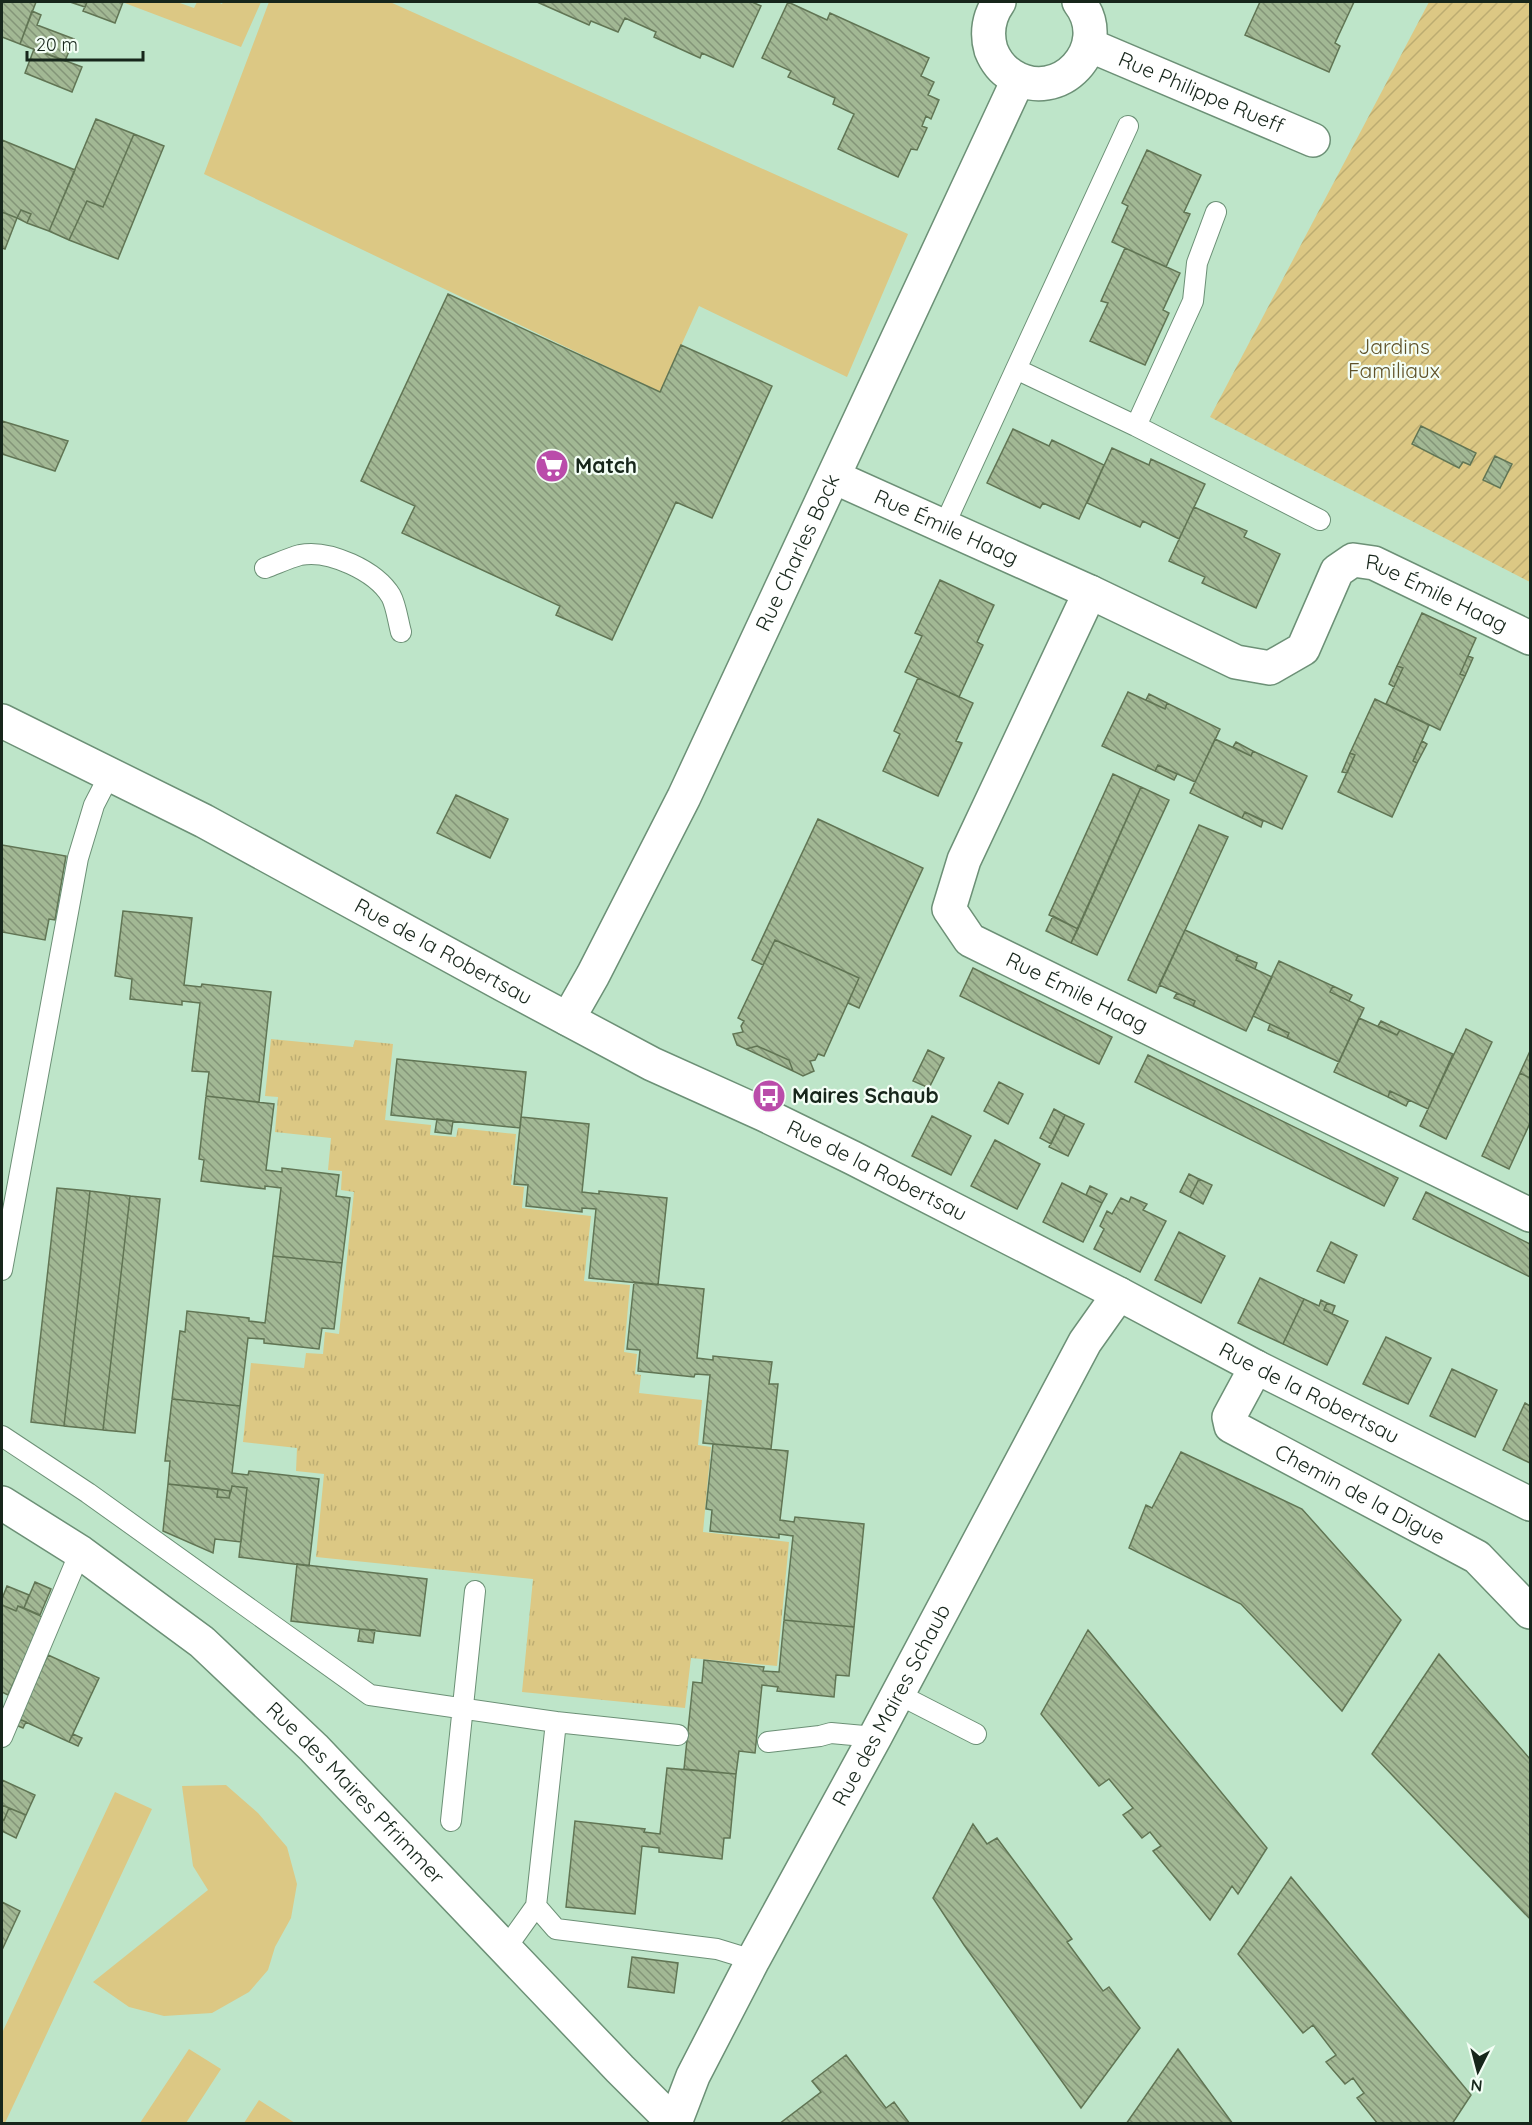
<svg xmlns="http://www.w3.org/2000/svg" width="1532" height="2125" font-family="Quicksand,sans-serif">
<defs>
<pattern id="park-tufts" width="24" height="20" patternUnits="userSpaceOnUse" patternTransform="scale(1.5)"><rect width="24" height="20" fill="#dcc884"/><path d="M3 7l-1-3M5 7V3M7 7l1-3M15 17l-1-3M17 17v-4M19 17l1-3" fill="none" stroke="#bcac71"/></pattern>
<pattern id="garden-furrows" width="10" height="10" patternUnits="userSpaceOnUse" patternTransform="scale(1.5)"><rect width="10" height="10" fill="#dcc884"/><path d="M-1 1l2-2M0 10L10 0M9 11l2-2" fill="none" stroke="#bcac71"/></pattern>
<pattern id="building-back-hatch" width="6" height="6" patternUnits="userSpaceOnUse" patternTransform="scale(1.5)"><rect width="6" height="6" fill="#a2b894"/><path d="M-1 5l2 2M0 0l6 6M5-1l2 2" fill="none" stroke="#839578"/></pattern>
</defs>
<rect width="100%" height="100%" fill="#bee5c9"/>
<path fill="#dcc884" d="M122 2H177L194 8 197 2H217L222 4 223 2H261L241 47Z
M269 2H390L908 234 847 377 699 306 660 392 204 174Z
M226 1785 258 1813 287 1847 297 1884 291 1918 275 1947 268 1970 249 1992 212 2013 164 2016 129 2007 93 1982 208 1890 193 1866 182 1786Z
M115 1792 152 1809 5 2123H2V2033Z
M189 2049 221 2069 186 2123H140Z
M259 2100 295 2123H244Z"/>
<path fill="url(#park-tufts)" d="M271 1039 353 1047 355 1040 393 1044 385 1120 431 1125 430 1135 456 1137 458 1128 516 1134 511 1185 524 1187 522 1208 591 1216 584 1281 630 1285 624 1352 637 1354 635 1374 641 1375 639 1393 702 1400 698 1445 711 1447 703 1532 789 1542 777 1666 691 1658 685 1708 522 1692 533 1579 316 1557 324 1474 296 1471 297 1448 243 1442 251 1363 304 1368 306 1353 323 1354 325 1332 339 1334 354 1192 341 1190 342 1171 328 1170 331 1138 275 1132 278 1097 265 1096Z"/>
<path fill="url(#garden-furrows)" d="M1429 2H1530V582L1210 417Z"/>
<path fill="url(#building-back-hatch)" stroke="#617554" stroke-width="1.5" d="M2 2H36L20 44 2 37Z
M70 2H87L85 7Z
M87 2H123L115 23 83 11Z
M537 2H752L761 6 733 67 702 53 700 58 654 37 656 32 625 18 618 32 591 21 589 25Z
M788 2 827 20 830 13 929 58 921 76 934 82 928 95 939 100 931 119 926 116 922 126 927 128 917 150 911 149 898 177 838 149 854 114 833 104 835 98 788 77 791 71 762 58Z
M1260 2H1354L1335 43 1340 46 1329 72 1245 35Z
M32 11 41 15 37 25 74 39 65 61 20 44Z
M34 49 82 67 72 92 25 73Z
M96 119 134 134 103 207 87 201 69 240 49 231Z
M134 134 164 146 118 259 69 240 87 201 103 207Z
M2 140 75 170 49 231 27 223 31 214 21 210 17 218 2 212Z
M1147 150 1201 175 1184 212 1190 214 1166 267 1112 242 1128 206 1122 203Z
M21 210 31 214 27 223 17 218Z
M2 212 17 218 5 249 2 248Z
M1125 248 1180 273 1163 310 1169 313 1145 365 1090 341 1108 303 1101 301Z
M448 294 660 392 681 345 772 386 712 518 676 502 612 640 556 615 560 606 402 533 415 506 361 481Z
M2 421 68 441 55 471 2 454Z
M1421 426 1476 453 1470 465 1463 462 1459 468 1412 444Z
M1013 429 1049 446 1052 440 1104 465 1079 519 1043 503 1040 508 987 483Z
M1112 448 1149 465 1151 459 1205 484 1179 539 1143 521 1140 527 1087 503Z
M1495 456 1512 464 1500 488 1483 480Z
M1194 507 1247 531 1244 537 1280 554 1256 608 1202 583 1205 577 1169 561Z
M940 580 994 605 977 642 983 645 959 697 905 672 922 636 915 633Z
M1422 613 1476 638 1460 674 1465 676 1440 730 1386 704 1403 668 1397 666Z
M1468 656 1473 658 1465 676 1460 674Z
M1397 666 1403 668 1394 687 1389 684Z
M918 678 973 703 956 741 962 743 938 796 883 771 900 734 894 731Z
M1128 692 1165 709 1167 703 1220 729 1195 782 1158 765 1155 771 1102 746Z
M1149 694 1167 703 1165 709 1146 700Z
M1375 699 1429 725 1413 761 1417 763 1392 817 1338 792 1355 755 1350 753Z
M1215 739 1251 756 1253 751 1307 776 1282 829 1245 812 1242 818 1190 793Z
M1422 741 1427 744 1417 763 1413 761Z
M1236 742 1253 751 1251 756 1233 747Z
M1350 753 1355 755 1347 773 1342 772Z
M1158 765 1177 774 1174 780 1155 771Z
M1113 774 1141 787 1078 929 1049 915Z
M1141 787 1169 800 1097 955 1071 943Z
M456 795 508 819 490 858 437 833Z
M1245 812 1263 821 1261 827 1242 818Z
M818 819 923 868 859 1008 848 1003 859 978 775 940 763 965 752 960Z
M1199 825 1228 837 1156 993 1128 980Z
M2 845 66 856 55 920 49 919 45 940 2 932Z
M123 911 192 918 184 985 201 987 202 984 271 992 259 1102 206 1096 209 1072 192 1071 200 1003 182 1001V1005L130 999 132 979 115 976Z
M1053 916 1078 929 1071 943 1046 931Z
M1185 930 1238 955 1236 960 1272 977 1246 1031 1193 1006 1195 1001 1159 985Z
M775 940 859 978 824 1056 818 1054 815 1060 810 1061 814 1071 803 1076 793 1071 789 1060 757 1046 746 1049 737 1045 733 1034 743 1032 741 1026 744 1021 738 1018Z
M1238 955 1257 963 1255 969 1236 960Z
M1279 961 1333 986 1330 992 1364 1008 1339 1062 1287 1038 1289 1033 1253 1016Z
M973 968 1112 1037 1099 1064 960 996Z
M1333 986 1352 995 1349 1001 1330 992Z
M1177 993 1195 1001 1193 1006 1174 998Z
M1359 1018 1397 1035 1400 1030 1453 1054 1428 1109 1390 1091 1388 1097 1334 1072Z
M1381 1021 1400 1030 1397 1035 1378 1026Z
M1270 1024 1289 1033 1287 1038 1268 1030Z
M1466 1029 1492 1042 1446 1139 1420 1126Z
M757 1046 789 1060 793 1071 746 1049Z
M928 1050 944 1058 929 1088 913 1081Z
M1530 1051V1078L1520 1073Z
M1148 1055 1398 1178 1384 1206 1135 1082Z
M397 1059 526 1072 520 1128 391 1115Z
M1520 1073 1530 1078V1123L1509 1169 1482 1156Z
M999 1082 1023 1094 1008 1124 984 1111Z
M1390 1091 1409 1100 1406 1106 1388 1097Z
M206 1096 274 1104 266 1170 282 1172V1168L339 1175 336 1196 350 1198 342 1263 273 1256 281 1188 265 1186V1189L201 1181 204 1160 199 1159Z
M1054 1109 1065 1115 1051 1144 1040 1138Z
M1065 1115 1084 1124 1068 1156 1049 1147Z
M932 1116 971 1136 951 1175 912 1156Z
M521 1117 589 1124 582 1192 599 1194V1191L667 1198 658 1285 589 1278 596 1209 582 1208V1212L526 1206 528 1185 514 1184Z
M437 1119 453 1121 451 1134 435 1132Z
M995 1140 1040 1164 1017 1209 971 1186Z
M1189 1174 1199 1179 1190 1197 1180 1192Z
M1199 1179 1212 1185 1203 1204 1190 1197Z
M1062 1183 1102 1203 1083 1242 1043 1222Z
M1090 1186 1107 1194 1102 1203 1086 1195Z
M57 1188 90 1191 64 1426 31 1422Z
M90 1191 130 1196 103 1430 64 1426Z
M1426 1192 1530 1244V1277L1413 1219Z
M130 1196 160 1199 135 1433 103 1430Z
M1131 1197 1147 1204 1143 1210 1166 1221 1140 1272 1094 1249 1104 1229 1100 1226 1107 1211 1112 1214 1121 1198 1129 1202Z
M1179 1232 1225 1256 1201 1303 1155 1280Z
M1331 1242 1357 1255 1344 1283 1317 1271Z
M273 1256 342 1263 334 1329 322 1328 319 1349 264 1343V1339L248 1338 240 1406 172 1399 180 1331 185 1332 187 1311 249 1318V1321L265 1323Z
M1260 1278 1304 1299 1283 1344 1238 1323Z
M634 1282 704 1289 697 1358 713 1360V1356L772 1362 769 1384H778L771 1449 703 1443 710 1375 695 1374 694 1377 638 1371 640 1350 627 1349Z
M1304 1299 1319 1306 1321 1300 1327 1303 1324 1310 1348 1321 1327 1365 1283 1344Z
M1327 1303 1335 1306 1332 1314 1324 1310Z
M1386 1337 1431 1358 1408 1404 1363 1384Z
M1452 1369 1497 1390 1475 1437 1430 1416Z
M172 1399 240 1406 232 1473 248 1475 249 1471 319 1479 309 1566 239 1557 247 1488 232 1486 231 1491 168 1484 170 1461H165Z
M1525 1403 1530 1406V1463L1503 1450Z
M713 1444 788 1451 780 1520 794 1522 795 1517 864 1524 854 1627 784 1620 793 1536 779 1534V1538L710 1531 712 1510 706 1509Z
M1181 1452 1302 1509 1401 1620 1342 1711 1241 1604 1129 1548 1146 1505 1152 1508Z
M168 1484 218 1489 217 1497 229 1498 232 1486 247 1488 241 1542 215 1539 213 1553 163 1531Z
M218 1489 230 1491 229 1498 217 1497Z
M297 1564 427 1579 420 1636 291 1621Z
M35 1582 51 1589 40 1615 24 1608Z
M7 1586 29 1595 24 1608 18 1606 16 1611 2 1605V1599Z
M2 1605 16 1611 18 1606 43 1617 8 1695 2 1692Z
M784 1620 854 1627 849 1676 836 1675 834 1697 777 1691 778 1687 762 1685 755 1753 739 1751 736 1774 684 1769 693 1682 702 1683 704 1660 764 1667 763 1671 779 1672Z
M360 1629 375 1630 373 1643 358 1641Z
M1088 1630 1267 1848 1238 1894 1232 1886 1210 1920 1153 1851 1161 1846 1150 1832 1142 1838 1123 1815 1133 1808 1109 1779 1099 1786 1041 1714Z
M1439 1654 1530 1759V1919L1372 1754Z
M48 1655 99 1678 69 1742 19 1719Z
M19 1719 26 1722 23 1728 16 1725Z
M73 1734 82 1738 78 1746 69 1742Z
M667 1768 736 1774 730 1838H724L722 1859 659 1852V1848L642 1846 635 1914 566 1907 575 1821 645 1829 644 1832 660 1834Z
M2 1780 35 1795 26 1815 2 1805Z
M2 1805 9 1808 4 1820 2 1819Z
M9 1808 26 1815 16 1838 2 1831V1819L4 1820Z
M973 1824 987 1844 997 1838 1072 1939 1067 1942 1103 1991 1109 1987 1140 2028 1081 2108 964 1945 933 1898Z
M1291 1877 1471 2095 1452 2124H1378L1357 2098 1364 2093 1353 2078 1345 2084 1326 2062 1336 2055 1313 2025 1303 2033 1238 1954Z
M2 1902 20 1911 2 1950Z
M632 1957 678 1963 674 1993 628 1987Z
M1178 2049 1233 2124H1126Z
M846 2055 886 2108 894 2102 910 2124H779L821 2092 812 2081Z"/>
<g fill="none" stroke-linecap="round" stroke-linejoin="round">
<g stroke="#6c9076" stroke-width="22">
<path id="lane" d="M1016 369 1128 126
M1136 426 1193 301 1197 263 1216 212
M944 526 1016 369 1136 426 1320 520
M265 568C276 564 289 558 300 555 329 549 376 571 391 596 396 605 398 621 401 632
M2 1270 78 858 94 805 110 774
M2 1436 88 1493 370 1695 556 1722 536 1906 506 1948
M898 1694 976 1734
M556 1722 678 1735
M2 1737 80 1552
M768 1742 820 1736 831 1733 875 1737
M451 1821 475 1591
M536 1906 556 1929 717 1949 753 1960"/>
</g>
<g stroke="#6c9076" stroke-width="36">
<g id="street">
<path d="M999 2C989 16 986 33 991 50 995 60 1001 69 1011 75 1059 106 1114 47 1079 2"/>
<path id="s1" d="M1089 45 1313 140"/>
<path id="s2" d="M834 477 1090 592 1236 662 1270 668 1303 649 1337 571 1353 560 1374 563 1530 638"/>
<path id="s3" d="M1090 592 964 860 949 909 970 940 1530 1215"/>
<path id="s4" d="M568 1019 593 975 684 797 1018 80"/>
<path id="s5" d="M1256 1367 1229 1417 1231 1426 1477 1557 1530 1612"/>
<path id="s6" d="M2 1503 80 1552 202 1642 314 1748 620 2069 675 2124"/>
<path id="s7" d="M675 2123 693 2076 753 1960 875 1737 1085 1342 1119 1294"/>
</g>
</g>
<g stroke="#6c9076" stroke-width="36">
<g id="secondary">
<path id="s8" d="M2 721 204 821 504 985 652 1064 763 1114 853 1158 1119 1294 1256 1367 1530 1504"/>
</g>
</g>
<use href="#lane" stroke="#fff" stroke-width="20"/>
<use href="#street" stroke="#fff" stroke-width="33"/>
<use href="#secondary" stroke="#fff" stroke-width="33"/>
</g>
<defs>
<g id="supermarket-disc" transform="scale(1.725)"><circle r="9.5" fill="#ba4caa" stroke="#f3fef5"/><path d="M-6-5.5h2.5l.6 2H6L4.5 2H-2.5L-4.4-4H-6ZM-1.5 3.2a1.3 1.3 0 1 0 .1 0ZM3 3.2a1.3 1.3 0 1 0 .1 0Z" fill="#fff"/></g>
<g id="bus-disc" transform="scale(1.725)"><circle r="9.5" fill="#ba4caa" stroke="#f3fef5"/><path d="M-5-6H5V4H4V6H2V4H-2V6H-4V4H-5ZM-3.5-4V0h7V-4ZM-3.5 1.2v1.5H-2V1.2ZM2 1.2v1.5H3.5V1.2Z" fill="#fff"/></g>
</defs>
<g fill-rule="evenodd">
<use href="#supermarket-disc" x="552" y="466"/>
<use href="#bus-disc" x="769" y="1096"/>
</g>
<g text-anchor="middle" stroke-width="4.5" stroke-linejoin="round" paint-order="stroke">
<g font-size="21" fill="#17261b" stroke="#f3fef5">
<text dy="7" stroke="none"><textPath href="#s1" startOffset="122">Rue Philippe Rueff</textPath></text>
<text dy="7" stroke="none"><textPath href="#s2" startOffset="123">Rue Émile Haag</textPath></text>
<text dy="7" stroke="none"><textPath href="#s4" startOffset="520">Rue Charles Bock</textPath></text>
<text dy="7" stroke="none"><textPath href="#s2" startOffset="710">Rue Émile Haag</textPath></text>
<text dy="7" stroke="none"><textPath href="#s8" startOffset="498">Rue de la Robertsau</textPath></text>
<text dy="7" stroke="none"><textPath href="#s3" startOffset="504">Rue Émile Haag</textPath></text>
<text dy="7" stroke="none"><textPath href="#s8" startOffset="984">Rue de la Robertsau</textPath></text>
<text dy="7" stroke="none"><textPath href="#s8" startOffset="1470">Rue de la Robertsau</textPath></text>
<text dy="7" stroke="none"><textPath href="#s5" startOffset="212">Chemin de la Digue</textPath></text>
<text dy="7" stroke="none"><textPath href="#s7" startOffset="471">Rue des Maires Schaub</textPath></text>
<text dy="7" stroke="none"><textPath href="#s6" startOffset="459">Rue des Maires Pfrimmer</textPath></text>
</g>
<g font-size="21" fill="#5f5229" stroke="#f3fef5">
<text x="1394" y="354">Jardins<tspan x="1394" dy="24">Familiaux</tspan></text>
</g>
<g font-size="21" font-weight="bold" fill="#17261b" stroke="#f3fef5" text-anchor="start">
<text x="575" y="473">Match</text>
<text x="792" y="1103">Maires Schaub</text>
</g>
</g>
<rect width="1532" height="2125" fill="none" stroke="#17261b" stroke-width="6"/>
<g transform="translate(1478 2071) rotate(186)" stroke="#f3fef5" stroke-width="4.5" paint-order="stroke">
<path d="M0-4.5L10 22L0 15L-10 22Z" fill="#17261b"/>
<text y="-9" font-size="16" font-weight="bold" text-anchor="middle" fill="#17261b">N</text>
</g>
<path d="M27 51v9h116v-9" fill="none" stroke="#17261b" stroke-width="3"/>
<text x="36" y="51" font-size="18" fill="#17261b" stroke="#f3fef5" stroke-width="4.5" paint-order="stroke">20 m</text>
</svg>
